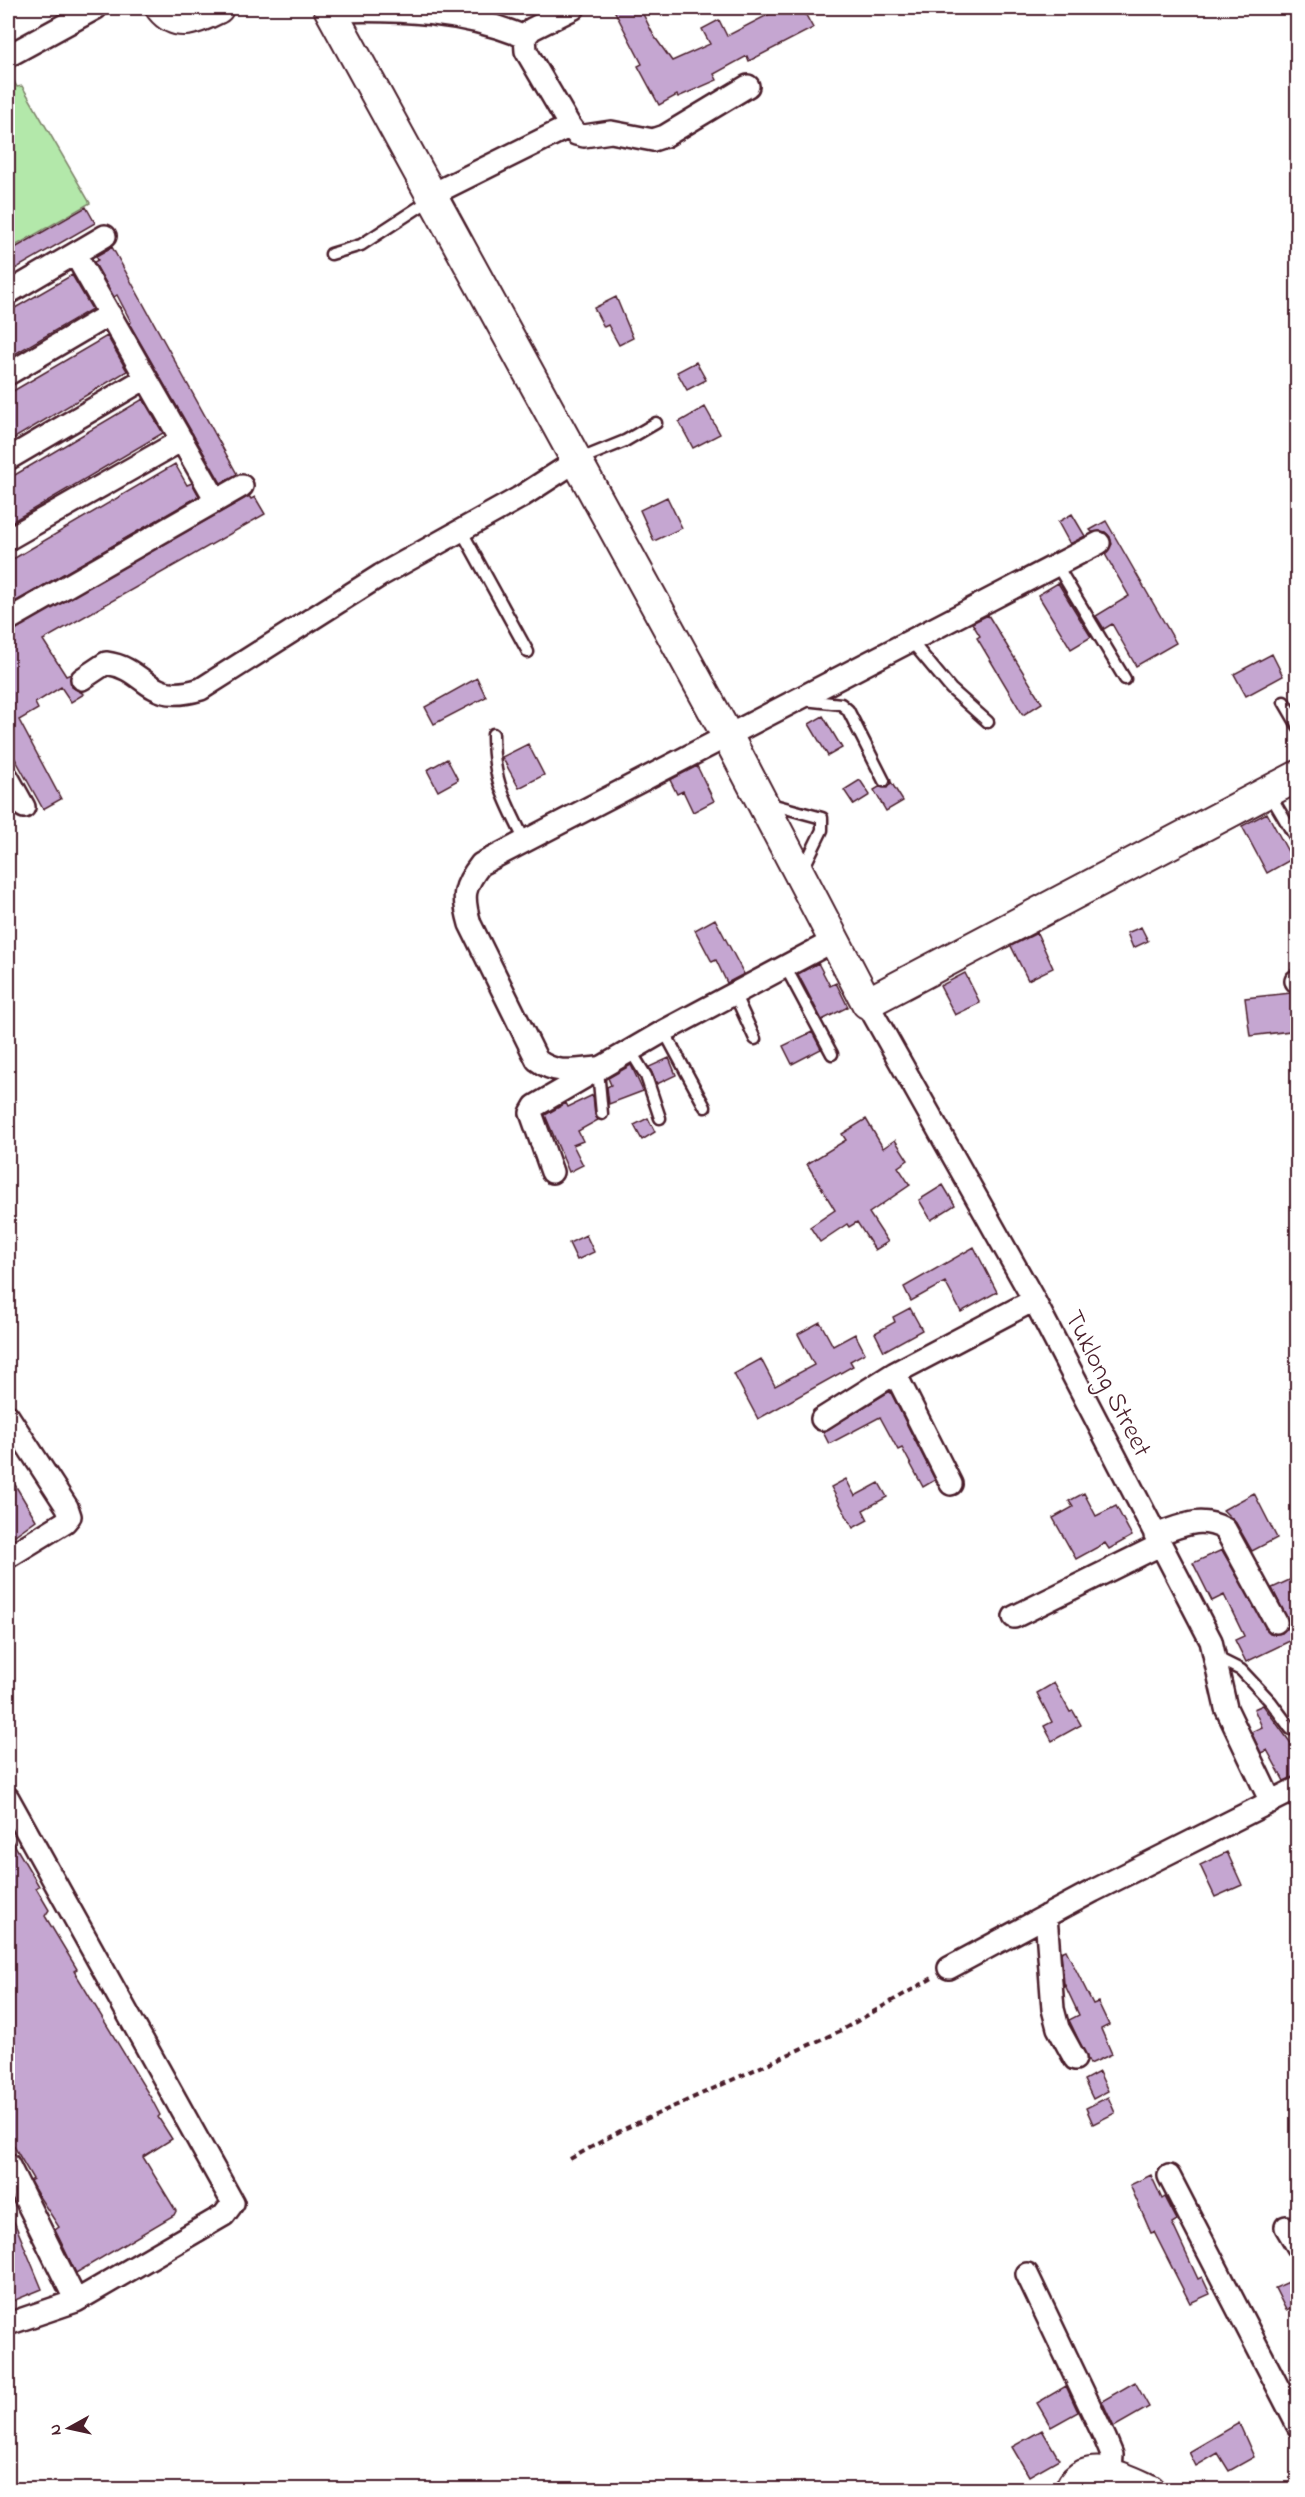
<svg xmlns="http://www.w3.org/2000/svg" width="1305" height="2497" font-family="'Indie Flower',sans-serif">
<rect width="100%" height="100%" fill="#fff"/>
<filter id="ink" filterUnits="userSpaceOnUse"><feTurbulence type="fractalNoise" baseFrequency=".0167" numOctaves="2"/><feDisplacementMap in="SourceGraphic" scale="12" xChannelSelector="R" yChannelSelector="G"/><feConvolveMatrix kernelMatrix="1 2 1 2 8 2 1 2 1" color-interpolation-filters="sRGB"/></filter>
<g filter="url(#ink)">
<path fill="#b3e8aa" stroke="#7e846a" stroke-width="1.5" d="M10 74 17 87 22 86 28 96 90 203 8 250V76Z"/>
<path fill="#c5a6d1" stroke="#4a1f2b" stroke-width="1.5" d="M613 8H640L654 36 672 61 710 44 702 29 719 20 727 36 781 8H802L813 28 749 61 747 56 714 74 717 80 678 97 677 95 659 105 638 66 642 64Z
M86 207 95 223 8 273V252Z
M112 247 237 474 221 483 129 323 131 322 117 295 114 297 94 262 98 260 96 256Z
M72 275 92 309 8 358V312Z
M616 297 633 338 619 345 608 325 604 327 594 308Z
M107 336 127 371 8 442V394Z
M696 362 706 380 687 390 677 372Z
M143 399 163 433 8 524V479Z
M705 407 720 434 693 448 679 422Z
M175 464 187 485 192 483 199 496 8 606V562Z
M249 496 251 499 255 497 265 514 43 640 66 676 71 674 72 687 84 694 71 702 61 687 35 703 38 709 19 720 61 799 43 809 8 746V633Z
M667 497 682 528 654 541 640 510Z
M1072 514 1085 536 1070 544 1058 522Z
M1106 521 1176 643 1136 666 1112 624 1104 629 1096 616 1129 596 1105 554 1112 544 1110 537 1105 532H1092L1090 530Z
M1058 583 1091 637 1071 649 1038 595Z
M988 615 1042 703 1023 715 977 638 980 636 972 623Z
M1272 654 1283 676 1246 696 1234 674Z
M477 678 486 697 434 724 425 707Z
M823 716 842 748 828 756 809 724Z
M528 744 544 775 519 788 502 757Z
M447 759 458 780 438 791 427 770Z
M697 766 714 801 693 812 683 791 677 794 670 780Z
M860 780 870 795 854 805 844 790Z
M891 782 903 801 886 811 874 790 879 787 887 788Z
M1267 813 1292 859 1267 873 1242 826Z
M715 919 744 974 727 983 716 960 712 962 695 930Z
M1141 927 1148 941 1133 948 1127 933Z
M1037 933 1053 968 1028 980 1011 946Z
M818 963 830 986 836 983 848 1007 822 1020 798 974Z
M965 973 980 1003 955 1015 940 986Z
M1291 993 1298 995V1030L1250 1036 1245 998Z
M812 1032 821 1049 792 1064 783 1046Z
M669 1058 676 1075 657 1084 649 1067Z
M631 1065 643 1091 609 1104 607 1087 611 1085 608 1078Z
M593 1095 595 1115 598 1120 578 1131 583 1141 573 1145 583 1165 569 1172 545 1115 566 1103 568 1107Z
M648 1118 655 1132 642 1140 634 1125Z
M866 1119 883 1148 895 1140 908 1160 898 1167 910 1185 869 1213 888 1242 875 1250 857 1222 849 1227 847 1224 820 1242 810 1227 835 1210 807 1164 846 1140 842 1134Z
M943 1185 955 1205 931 1220 919 1200Z
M586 1235 594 1252 577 1260 569 1243Z
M974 1247 997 1292 961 1312 945 1282 911 1301 904 1287Z
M910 1308 922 1330 884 1351 875 1333 895 1322 893 1317Z
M820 1322 833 1346 855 1334 865 1353 850 1361 853 1366 758 1419 734 1374 761 1359 775 1386 814 1365 798 1334Z
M890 1391 935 1480 923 1487 902 1448 898 1450 880 1417 829 1444 823 1432Z
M8 1473 36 1520 8 1540Z
M846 1479 855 1496 879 1483 887 1497 863 1510 868 1520 853 1528 831 1487Z
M1084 1493 1096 1516 1116 1506 1132 1536 1109 1549 1105 1543 1076 1559 1053 1518 1073 1507 1069 1501Z
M1254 1493 1277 1538 1252 1551 1236 1523 1223 1510Z
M1222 1550 1270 1633H1282L1289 1623 1272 1588 1298 1576V1637L1246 1662 1235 1640 1244 1636 1224 1595 1212 1601 1193 1563Z
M1054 1683 1070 1712 1073 1711 1081 1725 1052 1741 1044 1726 1052 1722 1037 1693Z
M1263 1705 1293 1746 1298 1744V1775L1284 1781 1267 1750 1261 1753 1251 1732 1262 1727 1254 1709Z
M8 1834 39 1886 36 1888 49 1910 45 1916 77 1969 74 1971 151 2098 160 2115 158 2117 172 2139 143 2157 176 2211 174 2215 76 2273 55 2230 59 2227 38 2195 30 2181 33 2179 8 2136Z
M1227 1852 1242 1885 1215 1897 1200 1865Z
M1066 1950 1093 2004 1098 2002 1109 2025 1101 2029 1112 2054 1090 2064 1069 2020 1079 2015 1064 1983 1061 1952Z
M1099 2072 1108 2091 1093 2099 1084 2080Z
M1108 2097 1115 2113 1093 2124 1086 2108Z
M1151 2175 1162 2199 1165 2197 1177 2220 1172 2223 1198 2279 1202 2277 1210 2294 1190 2303 1154 2232 1151 2233 1130 2185Z
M8 2207 42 2289 8 2303Z
M1298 2278V2305L1286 2310 1275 2288Z
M1135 2382 1149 2407 1114 2427 1102 2401Z
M1066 2386 1078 2412 1051 2427 1037 2403Z
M1239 2423 1254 2457 1229 2471 1218 2453 1196 2466 1189 2452Z
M1042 2430 1059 2459 1029 2476 1012 2447Z"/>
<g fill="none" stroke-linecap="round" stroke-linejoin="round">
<g stroke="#4a1f2b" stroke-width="15">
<path id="lane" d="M331 254 361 245 430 200
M578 460 625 441 656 423
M461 530 528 652
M1056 564 1125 679
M911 641 951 689 988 722
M804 700 841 704 848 710 884 781
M1284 702 1298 726
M493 734C493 782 505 800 525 841
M1269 793 1298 842
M767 803 822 818V830L802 871
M785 966 832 1054
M734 993 755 1039
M664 1031 705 1107
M630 1050 646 1076 660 1118
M598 1070 602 1114
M1215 1657 1241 1670 1271 1702 1291 1729"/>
</g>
<g stroke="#4a1f2b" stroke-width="26">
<path id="street" d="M331 11C398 9 463 11 525 37
M8 56 96 8
M570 126 576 134 584 136 611 132 653 140 665 136 748 86
M431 195 570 126 526 51 525 37 532 29 574 8
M75 254 216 500
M8 293 105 236
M8 374 110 314
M8 459 146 378
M8 539 182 440
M8 620 242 486
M82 679 106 663C149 669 145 706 201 689L381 575 519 498 576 461
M8 778 24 807
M1296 981 1298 982
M867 1003 1034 1300 1211 1641 1226 1708 1271 1802
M597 1068C575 1070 556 1075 537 1060L470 924C462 896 463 887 481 864L1099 543
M552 1172 531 1113 535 1106 664 1031 835 940
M895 1373 951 1484
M8 1416 67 1507 70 1516 65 1522 8 1557
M822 1419 895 1373 1034 1300
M1155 1535C1182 1526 1199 1515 1225 1529L1276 1622
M1014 1617 1160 1545
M8 1798 233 2203 224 2215 76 2301 8 2164
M1046 1916 1053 2009 1058 2028 1075 2059
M949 1968 1093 1891 1298 1788
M1169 2176 1298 2426
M1286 2227 1298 2247
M1027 2274 1105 2438 1112 2455 1111 2472
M8 2324 76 2301"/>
</g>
<g stroke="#4a1f2b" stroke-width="34">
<path id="secondary" d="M161 8C178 29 198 18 218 8
M329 8 728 737 867 1003 1298 776
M1070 2490C1085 2456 1128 2480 1150 2490"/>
</g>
<path stroke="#4a1f2b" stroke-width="4" stroke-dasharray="6 4.5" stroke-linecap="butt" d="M570 2159 624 2129 840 2031 934 1977"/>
<use href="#lane" stroke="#fff" stroke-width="10"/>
<use href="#street" stroke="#fff" stroke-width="21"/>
<use href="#secondary" stroke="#fff" stroke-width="30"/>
</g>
</g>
<g text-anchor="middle" stroke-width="4.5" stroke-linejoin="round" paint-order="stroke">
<g font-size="27" fill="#4a1f2b" stroke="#fff">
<text transform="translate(1109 1383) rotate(63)" y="9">Tuklong Street</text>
</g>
</g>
<rect width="1305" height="2497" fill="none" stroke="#fff" stroke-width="30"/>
<rect x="15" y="15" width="1275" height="2467" fill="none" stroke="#4a1f2b" stroke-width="2" filter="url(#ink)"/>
<g transform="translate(69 2428) rotate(262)" stroke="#ffffff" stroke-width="4.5" paint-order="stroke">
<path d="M0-4.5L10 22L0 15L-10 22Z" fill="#4a1f2b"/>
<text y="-9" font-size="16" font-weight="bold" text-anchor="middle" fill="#4a1f2b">N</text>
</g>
</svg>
